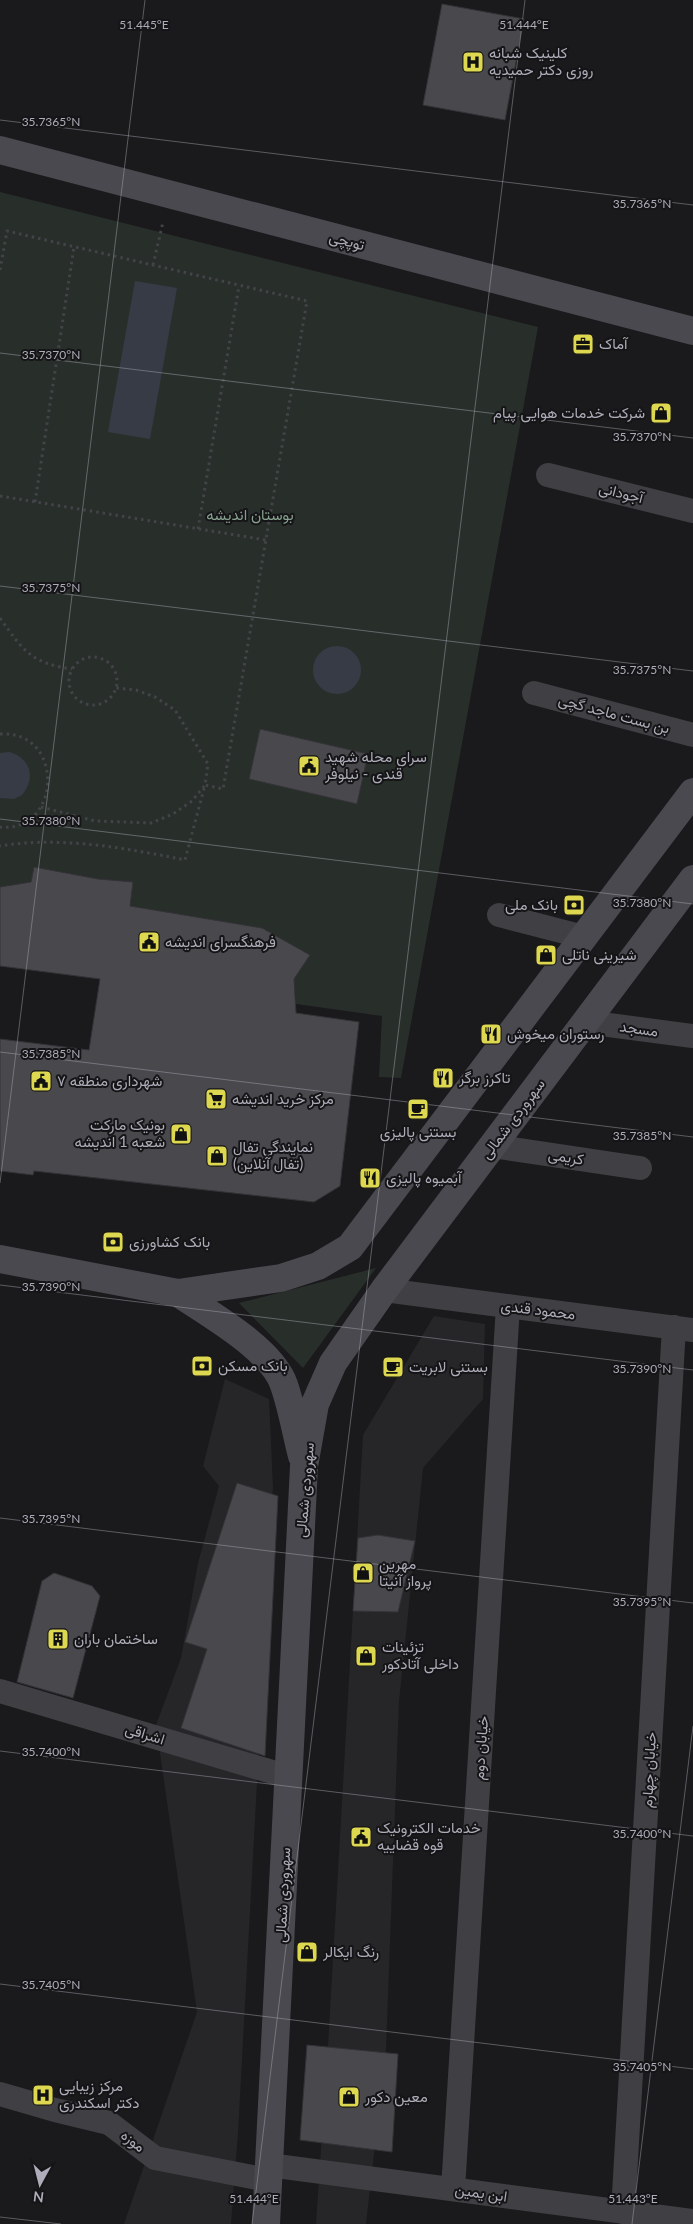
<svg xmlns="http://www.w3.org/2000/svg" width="693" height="2224" font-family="Lato,Vazirmatn,sans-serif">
<rect width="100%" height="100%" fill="#1a191b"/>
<path fill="#262528" d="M434 1316 485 1324 483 1399 423 1468 399 1702 386 2049 366 2224H316L328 2046 363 1435Z
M225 1379 269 1399 273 1487 238 2133 231 2224H124L197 2012 156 1725 181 1658 198 1563 219 1486 203 1466Z"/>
<path fill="#282f2b" d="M0 192 538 327 401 1078 379 1077 382 1016 296 1004 294 979 310 955 262 928 130 906 132 882 98 879 34 867 31 882 0 887Z
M376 1268 303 1368 239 1303Z"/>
<path fill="#373b46" d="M135 281 177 288 150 439 108 432Z
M313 670a24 24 0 1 1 48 0a24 24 0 1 1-48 0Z
M9 752C31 758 36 778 22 795L14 799 0 798V753Z"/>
<path fill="#49484d" stroke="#343337" d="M442 4 524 19 505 120 423 105Z
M260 729 368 754 357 804 249 779Z
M34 867 98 879 133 882 130 906 262 928 310 955 294 979 296 1013 359 1022 340 1186 314 1202 34 1171 33 1175 0 1171V1039L89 1050 100 979 0 966V887L31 882Z
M237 1483 278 1496 265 1756 181 1728 207 1649 185 1642Z
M378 1535 415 1541 398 1612 353 1611 358 1538Z
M54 1573 92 1586 100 1596 73 1698 17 1682 42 1581Z
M307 2045 398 2054 392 2152 300 2140Z"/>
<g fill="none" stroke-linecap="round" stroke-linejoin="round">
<path stroke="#434348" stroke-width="3" stroke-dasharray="2.5 4" stroke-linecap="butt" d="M153 265 163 222
M0 270 7 231 307 301 223 789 205 785 185 860C126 848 60 836 0 846
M0 496 266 540
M35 502 74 247
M198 529 239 286
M0 618C23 650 30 663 72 669
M69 681a24 24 0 1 1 48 0a24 24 0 1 1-48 0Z
M0 734C66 730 61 834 0 827
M41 807 95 821 151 823 173 814 192 801 205 785 208 764 175 710 155 697 136 690 116 688"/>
<path stroke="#404044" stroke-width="24" d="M548 475 693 511
M534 693 693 735
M499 915 584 937
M586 1022 693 1036
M492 1146 640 1168
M384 1290 693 1330
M0 1691 289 1777
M0 2094 55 2110 109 2123 155 2158 267 2180
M269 2165 693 2221
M453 2189 508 1306
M623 2212 674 1327"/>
<path stroke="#49494f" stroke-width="28" d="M0 150 693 331
M0 1259 178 1293 281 1278 318 1266 350 1247 693 792
M178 1293C209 1314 272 1349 284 1385 292 1408 296 1433 302 1456
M266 2224 304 1466 315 1404 333 1363 384 1290 693 879"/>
</g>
<path fill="none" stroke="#adadb9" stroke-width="1" stroke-opacity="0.45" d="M0 120 693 205M0 353 693 438M0 586 693 671M0 819 693 904M0 1052 693 1137M0 1183 145 0M0 1285 693 1370M0 1518 693 1603M0 1751 693 1836M0 1984 693 2069M0 2217 61 2224M252 2224 525 0M632 2224 693 1726"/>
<defs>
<g id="hospital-square" transform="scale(1.125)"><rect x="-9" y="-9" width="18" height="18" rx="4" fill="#ddd84f" stroke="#151416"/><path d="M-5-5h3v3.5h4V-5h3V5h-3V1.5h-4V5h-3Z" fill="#111"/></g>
<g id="office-square" transform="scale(1.125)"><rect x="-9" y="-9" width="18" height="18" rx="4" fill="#ddd84f" stroke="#151416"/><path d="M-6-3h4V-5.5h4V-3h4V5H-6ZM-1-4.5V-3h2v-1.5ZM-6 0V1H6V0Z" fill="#111"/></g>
<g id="shop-square" transform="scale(1.125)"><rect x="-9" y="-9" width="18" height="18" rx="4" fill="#ddd84f" stroke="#151416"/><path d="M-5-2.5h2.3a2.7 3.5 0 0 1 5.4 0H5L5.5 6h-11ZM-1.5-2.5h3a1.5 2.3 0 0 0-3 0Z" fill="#111"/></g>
<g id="civic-square" transform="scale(1.125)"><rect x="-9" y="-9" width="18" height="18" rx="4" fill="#ddd84f" stroke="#151416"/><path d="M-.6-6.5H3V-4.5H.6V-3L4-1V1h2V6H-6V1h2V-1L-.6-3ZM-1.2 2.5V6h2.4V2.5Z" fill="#111"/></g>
<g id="bank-square" transform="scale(1.125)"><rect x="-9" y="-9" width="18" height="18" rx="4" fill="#ddd84f" stroke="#151416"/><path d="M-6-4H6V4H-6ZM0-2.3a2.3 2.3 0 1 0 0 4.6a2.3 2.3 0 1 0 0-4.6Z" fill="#111"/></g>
<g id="restaurant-square" transform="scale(1.125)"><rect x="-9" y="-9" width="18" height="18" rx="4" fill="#ddd84f" stroke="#151416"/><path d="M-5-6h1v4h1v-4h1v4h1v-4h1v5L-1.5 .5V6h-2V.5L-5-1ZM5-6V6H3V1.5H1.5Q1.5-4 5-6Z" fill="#111"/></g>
<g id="supermarket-square" transform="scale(1.125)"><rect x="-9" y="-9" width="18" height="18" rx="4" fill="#ddd84f" stroke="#151416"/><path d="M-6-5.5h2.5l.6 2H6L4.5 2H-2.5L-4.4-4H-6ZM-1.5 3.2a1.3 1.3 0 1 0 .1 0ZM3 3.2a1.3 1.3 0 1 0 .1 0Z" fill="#111"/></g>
<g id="cafe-square" transform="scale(1.125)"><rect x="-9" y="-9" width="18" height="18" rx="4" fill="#ddd84f" stroke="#151416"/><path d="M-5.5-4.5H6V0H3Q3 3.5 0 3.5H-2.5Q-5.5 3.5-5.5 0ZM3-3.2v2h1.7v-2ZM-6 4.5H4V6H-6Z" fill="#111"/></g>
<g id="building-square" transform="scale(1.125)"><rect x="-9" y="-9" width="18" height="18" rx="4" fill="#ddd84f" stroke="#151416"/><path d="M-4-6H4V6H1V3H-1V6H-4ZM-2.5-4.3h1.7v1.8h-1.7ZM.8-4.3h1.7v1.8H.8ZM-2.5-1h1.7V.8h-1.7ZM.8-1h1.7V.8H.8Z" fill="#111"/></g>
</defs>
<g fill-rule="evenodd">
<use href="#hospital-square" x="473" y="62"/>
<use href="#office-square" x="583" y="344"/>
<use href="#shop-square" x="661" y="413"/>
<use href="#civic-square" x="309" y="766"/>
<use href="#bank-square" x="574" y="905"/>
<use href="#civic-square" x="149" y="942"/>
<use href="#shop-square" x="546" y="955"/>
<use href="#restaurant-square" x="491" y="1034"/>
<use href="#restaurant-square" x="443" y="1078"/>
<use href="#civic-square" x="41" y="1081"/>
<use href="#supermarket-square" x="216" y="1099"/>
<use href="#cafe-square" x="418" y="1109"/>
<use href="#shop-square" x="181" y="1134"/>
<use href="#shop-square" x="217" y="1156"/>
<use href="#restaurant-square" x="370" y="1178"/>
<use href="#bank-square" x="113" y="1242"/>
<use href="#bank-square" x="202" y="1366"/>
<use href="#cafe-square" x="393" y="1367"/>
<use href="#shop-square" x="363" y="1573"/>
<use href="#building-square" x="58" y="1639"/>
<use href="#shop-square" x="366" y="1656"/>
<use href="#civic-square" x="361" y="1837"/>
<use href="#shop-square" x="307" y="1952"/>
<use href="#hospital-square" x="43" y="2095"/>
<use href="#shop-square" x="349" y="2097"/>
</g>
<g text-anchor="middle" stroke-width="4" stroke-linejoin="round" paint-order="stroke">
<g font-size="15" fill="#adadb9" stroke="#151416" text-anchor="start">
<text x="489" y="58">کلینیک شبانه<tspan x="489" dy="17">روزی دکتر حمیدیه</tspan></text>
<text x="599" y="349">آماک</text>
<text x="645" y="418" text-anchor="end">شرکت خدمات هوایی پیام</text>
<text x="325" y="762">سرای محله شهید<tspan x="325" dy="17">قندی - نیلوفر</tspan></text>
<text x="558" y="910" text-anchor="end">بانک ملی</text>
<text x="165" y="947">فرهنگسرای اندیشه</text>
<text x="562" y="960">شیرینی ناتلی</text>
<text x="507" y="1039">رستوران میخوش</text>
<text x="459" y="1083">تاکرز برگر</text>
<text x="57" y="1086">شهرداری منطقه ۷</text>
<text x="232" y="1104">مرکز خرید اندیشه</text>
<text x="165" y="1130" text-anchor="end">بونیک مارکت<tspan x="165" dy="17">شعبه 1 اندیشه</tspan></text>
<text x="418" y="1137" text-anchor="middle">بستنی پالیزی</text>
<text x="233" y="1152">نمایندگی تفال<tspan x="233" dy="17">(تفال آنلاین)</tspan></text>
<text x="386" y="1183">آبمیوه پالیزی</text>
<text x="129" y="1247">بانک کشاورزی</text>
<text x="218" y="1371">بانک مسکن</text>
<text x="409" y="1372">بستنی لابریت</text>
<text x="379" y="1569">مهرین<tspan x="379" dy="17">پرواز آنیتا</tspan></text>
<text x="74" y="1644">ساختمان باران</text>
<text x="382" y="1652">تزئینات<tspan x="382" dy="17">داخلی آتادکور</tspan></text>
<text x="377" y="1833">خدمات الکترونیک<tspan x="377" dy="17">قوه قضاییه</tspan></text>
<text x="323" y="1957">رنگ ایکالر</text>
<text x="59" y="2091">مرکز زیبایی<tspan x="59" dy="17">دکتر اسکندری</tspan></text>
<text x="365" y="2102">معین دکور</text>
</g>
<g font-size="15" fill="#adadb9" stroke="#151416">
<text transform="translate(347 241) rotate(15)" y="5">توپچی</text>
<text transform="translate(621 493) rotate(14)" y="5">آجودانی</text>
<text transform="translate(614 714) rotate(15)" y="5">بن بست ماجد گچی</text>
<text transform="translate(639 1029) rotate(8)" y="5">مسجد</text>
<text transform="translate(513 1119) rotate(-53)" y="5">سهروردی شمالی</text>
<text transform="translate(566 1157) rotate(9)" y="5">کریمی</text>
<text transform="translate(538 1310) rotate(7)" y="5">محمود قندی</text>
<text transform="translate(305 1490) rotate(-85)" y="5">سهروردی شمالی</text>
<text transform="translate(145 1734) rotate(17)" y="5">اشراقی</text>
<text transform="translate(481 1748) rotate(-86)" y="5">خیابان دوم</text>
<text transform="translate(649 1770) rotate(-87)" y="5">خیابان چهارم</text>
<text transform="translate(283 1895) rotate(-87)" y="5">سهروردی شمالی</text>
<text transform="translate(133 2141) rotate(37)" y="5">موزه</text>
<text transform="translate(481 2193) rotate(8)" y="5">ابن یمین</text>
</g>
<g font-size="15" fill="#87a190" stroke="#151416">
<text x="250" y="520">بوستان اندیشه</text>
</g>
</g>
<g font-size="12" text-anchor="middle" fill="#adadb9" stroke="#151416" stroke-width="4" stroke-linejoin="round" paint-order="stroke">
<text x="144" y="29">51.445°E</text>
<text x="524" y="29">51.444°E</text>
<text x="51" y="126">35.7365°N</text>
<text x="642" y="208">35.7365°N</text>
<text x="51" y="359">35.7370°N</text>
<text x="642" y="441">35.7370°N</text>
<text x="51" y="592">35.7375°N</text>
<text x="642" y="674">35.7375°N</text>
<text x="51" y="825">35.7380°N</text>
<text x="642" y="907">35.7380°N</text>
<text x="51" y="1058">35.7385°N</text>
<text x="642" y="1140">35.7385°N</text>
<text x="51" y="1291">35.7390°N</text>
<text x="642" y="1373">35.7390°N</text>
<text x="51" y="1523">35.7395°N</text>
<text x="642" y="1606">35.7395°N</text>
<text x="51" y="1756">35.7400°N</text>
<text x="642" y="1838">35.7400°N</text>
<text x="51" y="1989">35.7405°N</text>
<text x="642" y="2071">35.7405°N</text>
<text x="254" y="2203">51.444°E</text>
<text x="633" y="2203">51.443°E</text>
</g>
<g transform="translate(40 2184) rotate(187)" stroke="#151416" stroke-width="4" paint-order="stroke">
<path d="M0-4L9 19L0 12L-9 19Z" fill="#adadb9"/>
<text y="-8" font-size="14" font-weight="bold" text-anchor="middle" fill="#adadb9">N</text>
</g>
</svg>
